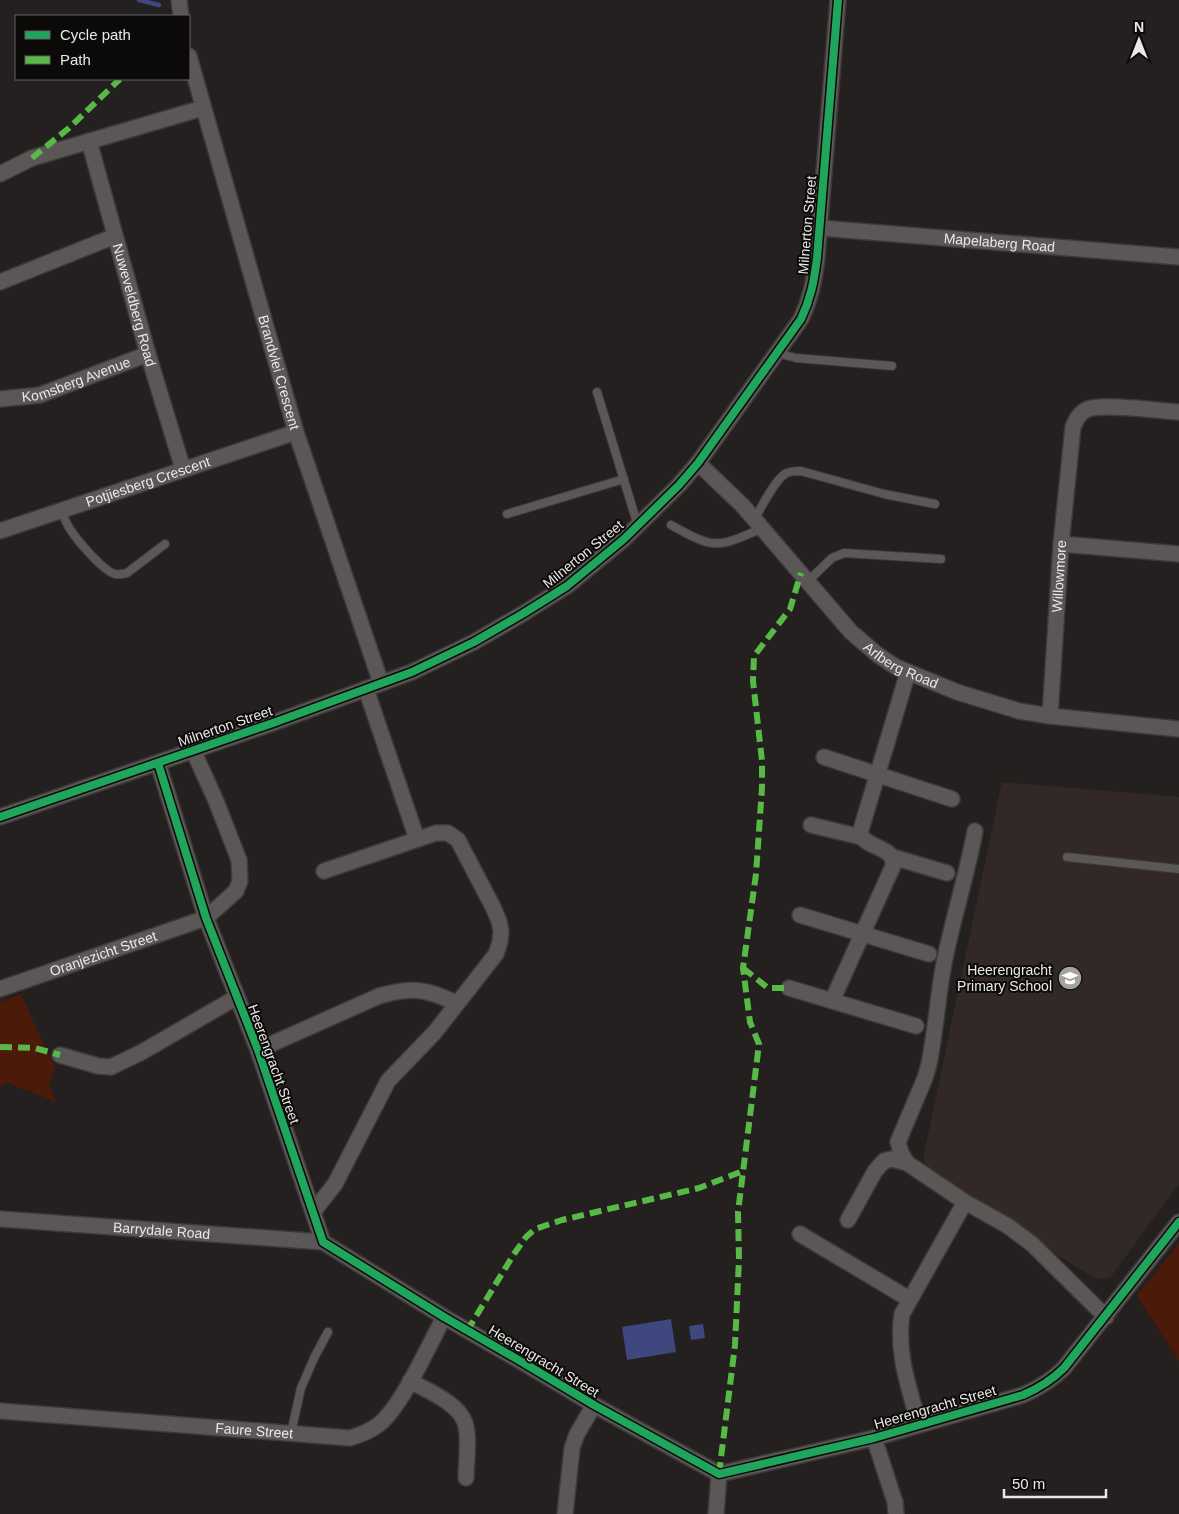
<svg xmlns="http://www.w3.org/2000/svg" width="1179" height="1514" font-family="Arial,sans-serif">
<rect width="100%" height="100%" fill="#23201f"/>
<path fill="#322926" d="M1002 782 1179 797V1184L1110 1278 1096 1279 930 1175 923 1159Z"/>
<path fill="#4b1a09" d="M21 994 45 1047 55 1066 49 1083 56 1102 8 1083 0 1087V1002Z
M1179 1243V1361L1137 1296Z"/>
<path fill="#3e477e" d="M671 1319 676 1352 627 1360 622 1327Z
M703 1324 705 1338 691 1340 689 1326Z"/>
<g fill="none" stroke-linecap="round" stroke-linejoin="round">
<path stroke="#3e477e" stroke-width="4.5" d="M139 0 159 5"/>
<g stroke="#3c3a39" stroke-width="10">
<path id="service" d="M777 353 796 358 892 366
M597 392 638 526
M61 511C64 517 66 523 70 529 77 540 102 570 115 574 119 575 122 574 127 573L165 544
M507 514 624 479
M755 518C761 508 775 480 785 474 789 471 795 471 801 471L884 494 935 504
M671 525C716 550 716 548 763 528
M808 581 832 558 844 553 941 559
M1067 857 1179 869
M291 1433 301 1388 315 1356 328 1332"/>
</g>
<g stroke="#3c3a39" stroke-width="18">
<g id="minor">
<path d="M179 0 181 16"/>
<path id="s1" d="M189 56 296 432 381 683"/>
<path id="s2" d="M89 141 148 354 183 469"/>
<path d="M0 174 32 158 203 108"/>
<path id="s3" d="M820 228 1179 257"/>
<path d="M0 282 115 236"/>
<path id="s4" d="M0 399 40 395 148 354"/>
<path id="s5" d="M698 463 743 506 851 632 878 655 896 667 957 692 1019 711 1050 716 1179 729"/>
<path id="s6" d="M0 531 296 432"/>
<path d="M1061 544 1179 554"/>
<path d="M366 689 417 839"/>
<path id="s7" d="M1050 716 1061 544 1073 427C1076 419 1080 412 1088 409 1103 403 1160 411 1179 412"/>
<path d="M824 757 952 799"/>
<path d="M158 763 206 918 258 1050 323 1242 444 1317 522 1362 594 1405 719 1474 874 1438 1023 1395C1039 1388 1052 1380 1064 1368L1179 1222"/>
<path d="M0 817 273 723 412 672 474 642 524 613 567 586 624 539 679 485 698 463 801 319C811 298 814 281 817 258L838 0"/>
<path d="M811 825 861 837"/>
<path d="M893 857 947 873"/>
<path d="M800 915 929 954"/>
<path d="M789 988 916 1026"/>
<path id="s8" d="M0 989 206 918 236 891 240 881 239 860 216 801 193 750"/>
<path d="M832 1001 893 866C896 846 865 849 860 833L908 672"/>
<path d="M258 1050 379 996C412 987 425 988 456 1003"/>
<path d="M60 1055 98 1066 111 1067 142 1052 237 997"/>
<path d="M907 1163 901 1153 898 1142 925 1078 929 1064C936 1029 938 993 945 958 954 915 967 874 975 831"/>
<path d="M313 1212 335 1184 388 1081 435 1032 496 954 500 942 501 931 499 921 493 907 460 844 458 840 448 833H436L324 871"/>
<path id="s9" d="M0 1219 323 1242"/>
<path d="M848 1220 875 1171 884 1161 891 1159 907 1163 965 1202 1008 1226 1032 1244 1106 1317"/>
<path d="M800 1234 909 1299"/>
<path d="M410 1381C426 1390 459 1403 465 1423 470 1438 466 1462 466 1478"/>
<path id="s10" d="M0 1411 350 1438C360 1435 369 1432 378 1425 401 1408 429 1345 444 1317"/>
<path d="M919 1424C909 1388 896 1352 902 1314L965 1202"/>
<path d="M874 1438 895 1502 896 1514"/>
<path d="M565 1514 572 1448 577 1434 594 1405"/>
<path d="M716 1514 719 1474"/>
</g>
</g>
<use href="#service" stroke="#5a5756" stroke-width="8"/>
<use href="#minor" stroke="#5a5756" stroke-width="15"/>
<path stroke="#58b947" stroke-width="6" stroke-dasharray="12 6" stroke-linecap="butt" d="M32 158 69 128 120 79
M743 968 768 988H789
M0 1047 35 1048 60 1055
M467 1331 514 1254 526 1237 535 1229 562 1220 699 1188 743 1171
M719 1474 735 1345 739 1259 738 1212 759 1044 750 1022 743 968 756 874 762 788V761L753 681 754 656 790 609 801 573"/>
<g stroke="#0b0a09" stroke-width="11">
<path id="cycleway" d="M158 763 206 918 258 1050 323 1242 444 1317 522 1362 594 1405 719 1474 874 1438 1023 1395C1039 1388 1052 1380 1064 1368L1179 1222
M0 817 273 723 412 672 474 642 524 613 567 586 624 539 679 485 698 463 801 319C811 298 814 281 817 258L838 0"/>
</g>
<use href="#cycleway" stroke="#20a55d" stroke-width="8"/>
</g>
<defs>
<g id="school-disc" transform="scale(1.25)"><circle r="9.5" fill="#a4a2a1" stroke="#0b0a09"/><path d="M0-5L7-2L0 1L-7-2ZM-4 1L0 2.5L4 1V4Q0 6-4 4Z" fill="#fff"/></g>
</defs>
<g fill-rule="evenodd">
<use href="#school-disc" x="1070" y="978"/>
</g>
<g text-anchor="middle" stroke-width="4" stroke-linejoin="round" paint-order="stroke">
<g font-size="14" fill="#eae8e7" stroke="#0b0a09">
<text transform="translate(807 225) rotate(-85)" y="5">Milnerton Street</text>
<text dy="5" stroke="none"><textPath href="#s3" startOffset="180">Mapelaberg Road</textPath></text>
<text dy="5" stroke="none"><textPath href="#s2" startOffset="170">Nuweveldberg Road</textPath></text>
<text dy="5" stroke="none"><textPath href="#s1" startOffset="329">Brandvlei Crescent</textPath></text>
<text dy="5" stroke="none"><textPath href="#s4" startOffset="79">Komsberg Avenue</textPath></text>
<text dy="5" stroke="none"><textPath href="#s6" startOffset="156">Potjiesberg Crescent</textPath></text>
<text transform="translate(583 554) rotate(-39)" y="5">Milnerton Street</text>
<text dy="5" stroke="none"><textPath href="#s7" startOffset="140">Willowmore</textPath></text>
<text dy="5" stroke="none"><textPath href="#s5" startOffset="289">Arlberg Road</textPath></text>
<text transform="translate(225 726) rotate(-19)" y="5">Milnerton Street</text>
<text dy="5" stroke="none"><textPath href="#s8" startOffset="109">Oranjezicht Street</textPath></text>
<text transform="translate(274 1064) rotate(70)" y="5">Heerengracht Street</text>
<text dy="5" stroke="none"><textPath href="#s9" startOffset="162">Barrydale Road</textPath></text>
<text transform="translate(544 1361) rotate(31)" y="5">Heerengracht Street</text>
<text transform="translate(935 1407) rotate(-16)" y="5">Heerengracht Street</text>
<text dy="5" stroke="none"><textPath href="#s10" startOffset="255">Faure Street</textPath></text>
</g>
<g font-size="14" fill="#eae8e7" stroke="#0b0a09" text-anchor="end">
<text x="1052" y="975">Heerengracht<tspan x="1052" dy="16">Primary School</tspan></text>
</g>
</g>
<rect x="15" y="15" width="175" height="65" fill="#0b0a09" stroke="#646362"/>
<rect x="25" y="31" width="25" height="8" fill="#20a55d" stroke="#646362"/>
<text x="60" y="40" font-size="15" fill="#eae8e7">Cycle path</text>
<rect x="25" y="56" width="25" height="8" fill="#58b947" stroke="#646362"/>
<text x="60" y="65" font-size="15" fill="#eae8e7">Path</text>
<g transform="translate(1139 40)" stroke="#0b0a09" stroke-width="4" paint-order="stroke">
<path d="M0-4L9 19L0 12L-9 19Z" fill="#eae8e7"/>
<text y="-8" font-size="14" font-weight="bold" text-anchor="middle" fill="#eae8e7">N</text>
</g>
<path d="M1004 1489v8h102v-8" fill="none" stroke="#eae8e7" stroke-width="2.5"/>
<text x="1012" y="1489" font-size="15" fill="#eae8e7" stroke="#0b0a09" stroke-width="4" paint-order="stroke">50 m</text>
</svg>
